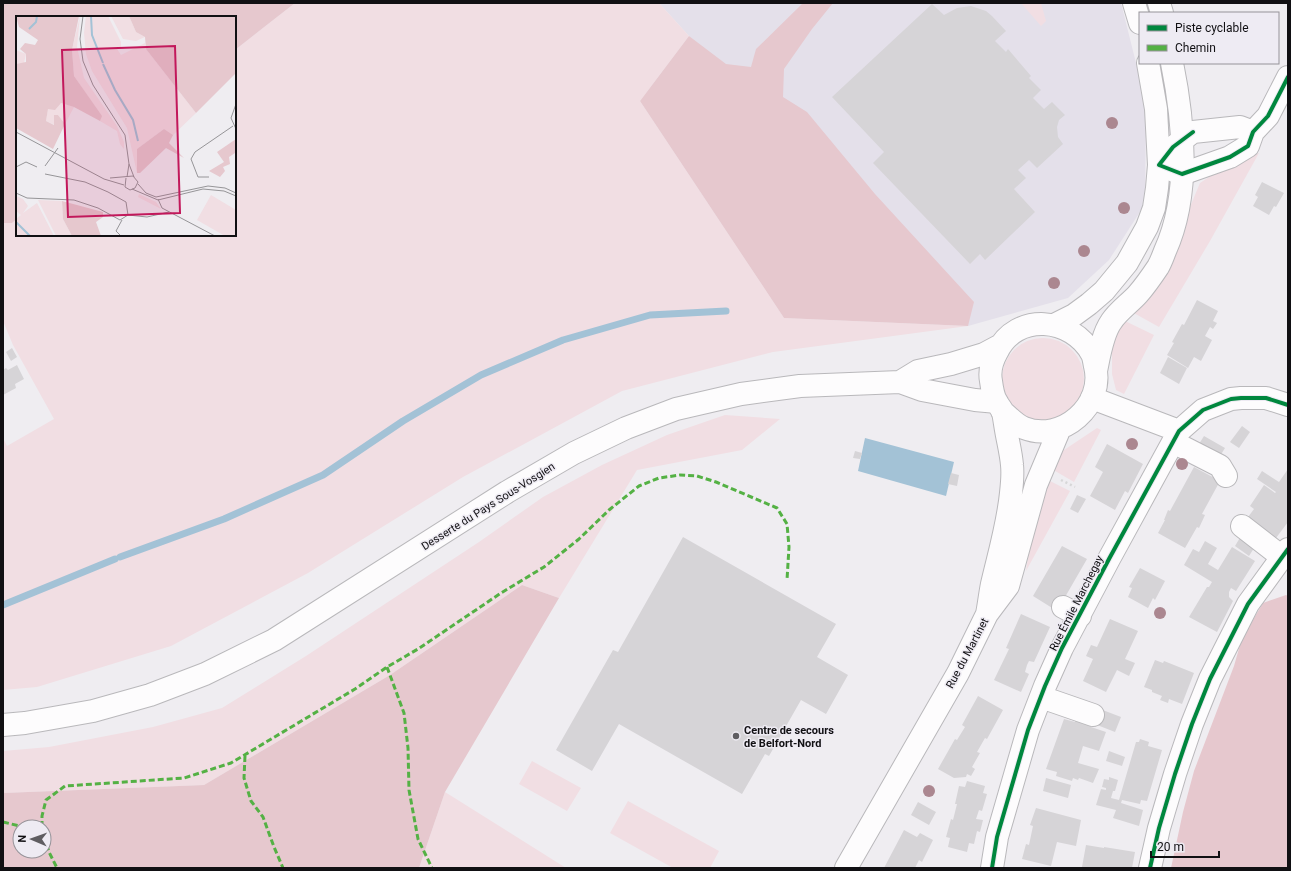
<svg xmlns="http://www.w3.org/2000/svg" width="1291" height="871" font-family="Roboto,sans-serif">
<rect width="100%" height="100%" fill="#efedf1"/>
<path fill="#e4e0ea" d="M659 3H1121L1146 103 1145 204 1109 260 1068 298 968 326 689 36Z"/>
<path fill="#f1dee3" d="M295 3H659L689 36 640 101 784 318 968 326 773 352 622 391 463 477 308 573 171 646 37 687 3 690V438L7 446 54 419 13 345 3 321V223H12L17 219V235H235V50Z
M1021 3H1041L1046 21 1041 26Z
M1259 153 1210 241 1159 327 1132 312 1187 214 1200 183 1221 169Z
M1123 320 1154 335 1124 394 1116 390 1112 374V345Z
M1002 379a41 41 0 1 1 82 0a41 41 0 1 1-82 0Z
M725 415 780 419 742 450 637 470 559 598 522 585 390 675 204 785 3 793V751L49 747 153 727 222 708 306 656 479 542 543 497 602 465 667 435Z
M1097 428 1101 430 1074 482 1050 468 1058 454Z
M1046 479 1070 491 1026 571 1030 543Z
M532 761 581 788 567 811 519 784Z
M445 792 566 868H419Z
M628 801 719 851 710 868H673L610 833Z"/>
<path fill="#e6c8ce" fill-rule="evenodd" d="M3 3H295L235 50V17H17V219L12 223H3Z
M803 3H833L812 29 784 69 783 97 807 112 875 194 974 302 968 326 784 318 640 101 689 36 726 64 751 67 756 49Z
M522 585 559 598 445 792 419 868H3V793L204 785 390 675ZM20 827H44V851H20Z
M1286 595 1288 596V868H1171L1183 812 1194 771 1234 666 1242 638 1263 603Z"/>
<path fill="#a3c2d6" d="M865 438 954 462 946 496 858 471Z"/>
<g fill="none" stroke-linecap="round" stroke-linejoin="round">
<path stroke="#a3c2d6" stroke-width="7" d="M120 557 224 519 323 475 403 421 481 375 563 340 650 315 726 311
M3 605 115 559"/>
</g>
<path fill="#d6d4d7" d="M932 4 944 15 957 8 971 6 986 11 992 16 1006 31 995 41 1006 52 1008 49 1031 76 1029 78 1041 90 1033 98 1044 109 1052 102 1065 115 1059 120 1057 127 1058 137 1063 144 1037 168 1029 160 1018 170 1026 178 1014 189 1035 212 985 260 980 254 970 264 873 163 884 152 832 97Z
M1262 182 1284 193 1276 207 1274 206 1269 215 1253 206 1258 197 1255 195Z
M1197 300 1218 311 1213 321 1217 323 1213 329 1210 327 1205 336 1212 340 1201 361 1194 357 1188 368 1167 355 1174 343 1172 342 1182 324 1184 325Z
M12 348 17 357 11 361 6 352Z
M1168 357 1187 368 1179 384 1160 373Z
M17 365 24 379 15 384 16 388 3 395V370L6 368 8 370Z
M1242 426 1250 432 1239 448 1230 442Z
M1204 436 1225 448 1220 456 1199 444Z
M1107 444 1143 464 1128 493 1125 491 1115 510 1090 496 1103 472 1095 467Z
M855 451 862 453 860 459 853 458Z
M1194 467 1220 481 1202 514 1205 515 1199 528 1197 527 1185 548 1158 533 1165 520H1164L1168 510 1170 511Z
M1288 469V522L1273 542 1245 521 1254 509 1250 506 1264 485 1275 493 1276 492 1257 479 1262 471 1279 482Z
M951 473 959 475 957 486 948 484Z
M1077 495 1086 499 1078 513 1070 509Z
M1241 536 1256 545 1249 556 1235 546Z
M683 537 836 624 817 657 848 675 826 714 801 700 769 756 765 754 742 794 619 724 592 771 556 750 613 650 618 652Z
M1205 541 1217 548 1208 564 1218 570 1232 547 1255 561 1236 591 1231 588 1229 592V597L1233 601 1217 632 1189 617 1207 587H1209L1212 582 1184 565 1193 549 1199 552Z
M1062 546 1087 559 1057 611 1033 596Z
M1140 568 1165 581 1155 600 1153 598 1148 608 1128 597 1132 588 1129 587Z
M1021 614 1050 627 1034 662 1029 661 1027 665 1025 672 1029 674 1021 692 994 680 1009 649 1006 648Z
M1110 619 1138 631 1125 659 1135 663 1129 676 1117 670 1106 692 1083 681 1093 659 1086 656 1091 645 1097 647Z
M1155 660 1163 663 1164 661 1194 673 1182 704 1169 699 1168 703 1160 700 1162 696 1152 692V690L1144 687Z
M978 696 1003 710 987 739 985 738 977 752 980 753 972 767 975 769 971 776 967 774 966 777 954 778 938 769 955 739 957 740 965 727 962 725Z
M1100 709 1121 717 1115 732 1092 723Z
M1076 717 1092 723 1091 727 1106 732 1099 751 1083 746 1078 763 1099 769 1093 783 1079 778 1078 780 1073 778 1072 781 1056 776 1057 772 1046 769 1064 719 1075 722Z
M1140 739 1149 742 1148 746 1162 750 1147 801 1141 800 1140 804 1122 800 1121 803 1143 810 1139 826 1113 818 1116 810 1096 805 1101 789 1106 790V788L1102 787 1104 779 1109 780V777L1118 780 1115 791H1113L1111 798 1119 800 1136 742H1139Z
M1109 751 1125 757 1122 766 1106 761Z
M1046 778 1071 785 1068 798 1043 791Z
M967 781 985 786 983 793 987 794 982 811 979 810 976 819 983 820 980 832 977 831 974 844 969 843 967 852 948 847 950 838 946 837 951 819 953 820 957 804H955L959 786 965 787Z
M918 802 936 812 929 825 911 815Z
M1036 808 1081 820 1076 846 1057 842 1051 866 1022 859 1026 844 1029 845 1033 826 1030 825Z
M904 830 917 837 920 833 933 840 922 862 919 860 915 868H884Z
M1086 845 1104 848V847L1135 852 1132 868 1082 867Z"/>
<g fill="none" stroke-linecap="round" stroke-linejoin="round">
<g stroke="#b9b8bb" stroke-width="24">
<path id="minor" d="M1193 132 1173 147 1159 165 1182 174 1230 157 1248 146 1253 132 1268 116 1288 77
M1193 132 1240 127 1253 132
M1092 398 1179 431
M1173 442 1220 466 1226 476
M1242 526 1282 557
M1063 607 1080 616
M1041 697 1093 715
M992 868 997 837 1028 730 1045 686 1062 648 1109 559 1179 431 1203 410 1231 399 1241 398H1266L1288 405
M1150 868 1159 828 1175 774 1192 724 1210 679 1248 604 1288 549"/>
</g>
<g stroke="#b9b8bb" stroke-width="24">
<path id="major" d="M1134 3 1140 23
M1159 3 1162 13
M1054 325 1074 315 1089 304 1104 291 1127 263 1147 227 1154 208 1157 188 1159 165 1156 109 1148 63
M1096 371C1099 357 1102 335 1111 322 1118 311 1129 304 1138 294 1145 286 1152 276 1158 267 1161 262 1163 256 1165 251 1191 194 1184 122 1172 63
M900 382 918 371 951 364 984 354 999 346
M987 614C989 604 990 594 992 584 999 554 1008 524 1011 493 1012 484 1013 474 1012 465 1011 453 1008 442 1006 430 1005 424 1004 417 1003 412 1001 408 998 405 996 401 993 395 992 389 991 381 989 371 992 361 997 352 1016 312 1072 317 1092 354 1094 358 1094 362 1095 366 1105 405 1062 443 1024 428 1016 425 1009 417 1002 411
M3 725 25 723 93 711 150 695 205 674 274 640 507 492 574 453 626 428 676 409 741 394 800 386 900 382 922 390 975 400 997 402
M846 868 958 673 987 614 1008 586 1036 485 1060 428"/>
</g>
<path stroke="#d7d7d8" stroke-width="2.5" stroke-dasharray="2 3" stroke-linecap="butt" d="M1061 480 1075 487"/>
<use href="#minor" stroke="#fdfcfd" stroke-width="22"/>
<use href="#major" stroke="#fdfcfd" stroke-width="22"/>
<path stroke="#54b144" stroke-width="3" stroke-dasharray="6 3" stroke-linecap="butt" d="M387 667 404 713 408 748 409 790 418 839 432 868
M245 756 244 778 251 801 263 817 274 847 283 868
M3 822 24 827
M42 827V816L46 800 65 786 184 778 231 763 355 689 387 667 418 649 501 593 544 567 579 539 609 510 639 486 659 478 680 475 697 476 716 482 777 508 787 524 789 547 787 580
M44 836 49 852 57 868"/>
<g stroke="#eeebf3" stroke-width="6">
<path id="cycleway" d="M1193 132 1173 147 1159 165 1182 174 1230 157 1248 146 1253 132 1268 116 1288 77
M992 868 997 837 1028 730 1045 686 1062 648 1109 559 1179 431 1203 410 1231 399 1241 398H1266L1288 405
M1150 868 1159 828 1175 774 1192 724 1210 679 1248 604 1288 549"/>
</g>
<use href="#cycleway" stroke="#00873e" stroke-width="4"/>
</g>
<g fill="#ab8790">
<circle cx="1112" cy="123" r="6"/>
<circle cx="1124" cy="208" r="6"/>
<circle cx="1084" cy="251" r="6"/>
<circle cx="1054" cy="283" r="6"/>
<circle cx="1132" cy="444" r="6"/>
<circle cx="1182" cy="464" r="6"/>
<circle cx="1160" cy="613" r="6"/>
<circle cx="929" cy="791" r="6"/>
</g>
<circle fill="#5f5d61" stroke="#eeebf3" stroke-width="1.5" cx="736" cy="736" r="4"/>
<g text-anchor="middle" stroke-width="3" stroke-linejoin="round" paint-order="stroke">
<g font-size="11" fill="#111013" stroke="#eeebf3">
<text transform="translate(488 506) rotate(-32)" y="4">Desserte du Pays Sous-Vosgien</text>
<text transform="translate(1076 603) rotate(-63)" y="4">Rue Émile Marchegay</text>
<text transform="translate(967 653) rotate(-62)" y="4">Rue du Martinet</text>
</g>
<g font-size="11" font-weight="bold" fill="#111013" stroke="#eeebf3" text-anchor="start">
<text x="744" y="734">Centre de secours<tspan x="744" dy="13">de Belfort-Nord</tspan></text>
</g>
</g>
<g transform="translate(16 16)">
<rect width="220" height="220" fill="#efedf1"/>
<path d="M64 0 61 31 68 62 101 110 108 126V133L104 128 101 115 84 105 85 100 58 60 56 34ZM70 0H92L105 26V31L101 33 105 39 129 27 130 33 180 97 157 119 148 113 121 133V157L111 112 76 55 70 38 68 17ZM95 0H113L120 16 129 21 120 25 107 23ZM0 34 10 38 8 47 0 48ZM45 87 58 91 49 108 42 99 39 109 30 105 32 92ZM123 178 140 186 145 193 122 181ZM195 179 220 194V220H209L181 204ZM0 180 7 183 12 190 7 197 21 187 38 220H0V203L5 199 0 195ZM22 184 46 185 47 203 56 220H40Z" fill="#f1dee3"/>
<path d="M0 0H63L56 34 58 60 86 100 84 105 58 91 45 87 39 94 32 93 30 105 38 109V99H42L49 108 37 133 0 112V48L10 46V38L4 33 9 27 19 29 22 24 3 11ZM113 0H220V57L180 97 130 33 129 21 120 16ZM148 113 157 119 153 127 168 142 150 132 124 157H121V133ZM220 123 219 137 213 141 214 148 207 151 209 155 204 161 193 155 208 146 201 136ZM46 185 87 196V201L80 206 85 220H56L47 203Z" fill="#e6c8ce"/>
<path fill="none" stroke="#a3c2d6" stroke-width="2" d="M75 0 76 19 87 47M13 13 20 6 21 0M87 48 99 74 117 104 122 125M0 206 14 220"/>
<path fill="none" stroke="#969598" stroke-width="1" d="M67 0 64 23 67 45 77 69 109 119 113 148 111 161M220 88 215 102 220 113M0 116 88 163 108 169M113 148 118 161M29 150 42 132M0 151 10 146 21 151M193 161H182L175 143 179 136 217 110M94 162 117 160 122 166 119 172 114 174 109 171 110 162M122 168 130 177 140 181 192 170 209 172 220 177M116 173 142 184 187 173 208 175 220 180M0 177 11 182 58 184 82 192 104 204 112 199 110 186 92 176 69 166 29 158M142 183 146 192 199 220M112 199 131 201 153 196M105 220 100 215 106 204"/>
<path fill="#c2185b" fill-opacity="0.15" stroke="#c2185b" stroke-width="2" d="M159 30 164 197 52 201 46 34Z"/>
<rect width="220" height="220" fill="none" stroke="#111013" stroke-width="2"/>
</g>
<rect width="1291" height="871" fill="none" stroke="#111013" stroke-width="8"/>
<rect x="1139" y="12" width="140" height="52" fill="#eeebf3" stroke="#969399"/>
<rect x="1147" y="25" width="20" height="6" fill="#00873e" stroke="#969399"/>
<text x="1175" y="32" font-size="12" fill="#111013">Piste cyclable</text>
<rect x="1147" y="45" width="20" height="6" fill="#54b144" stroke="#969399"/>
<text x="1175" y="52" font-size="12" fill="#111013">Chemin</text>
<g transform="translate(32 839) rotate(272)"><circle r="19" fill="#eeebf3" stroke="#969399"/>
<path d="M0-3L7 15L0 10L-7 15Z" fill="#5f5d61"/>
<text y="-6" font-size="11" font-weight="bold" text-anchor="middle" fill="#111013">N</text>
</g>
<path d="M1151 851v6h68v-6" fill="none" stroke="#111013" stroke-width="2"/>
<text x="1157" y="851" font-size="12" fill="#111013" stroke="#eeebf3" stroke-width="3" paint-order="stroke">20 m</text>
</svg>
